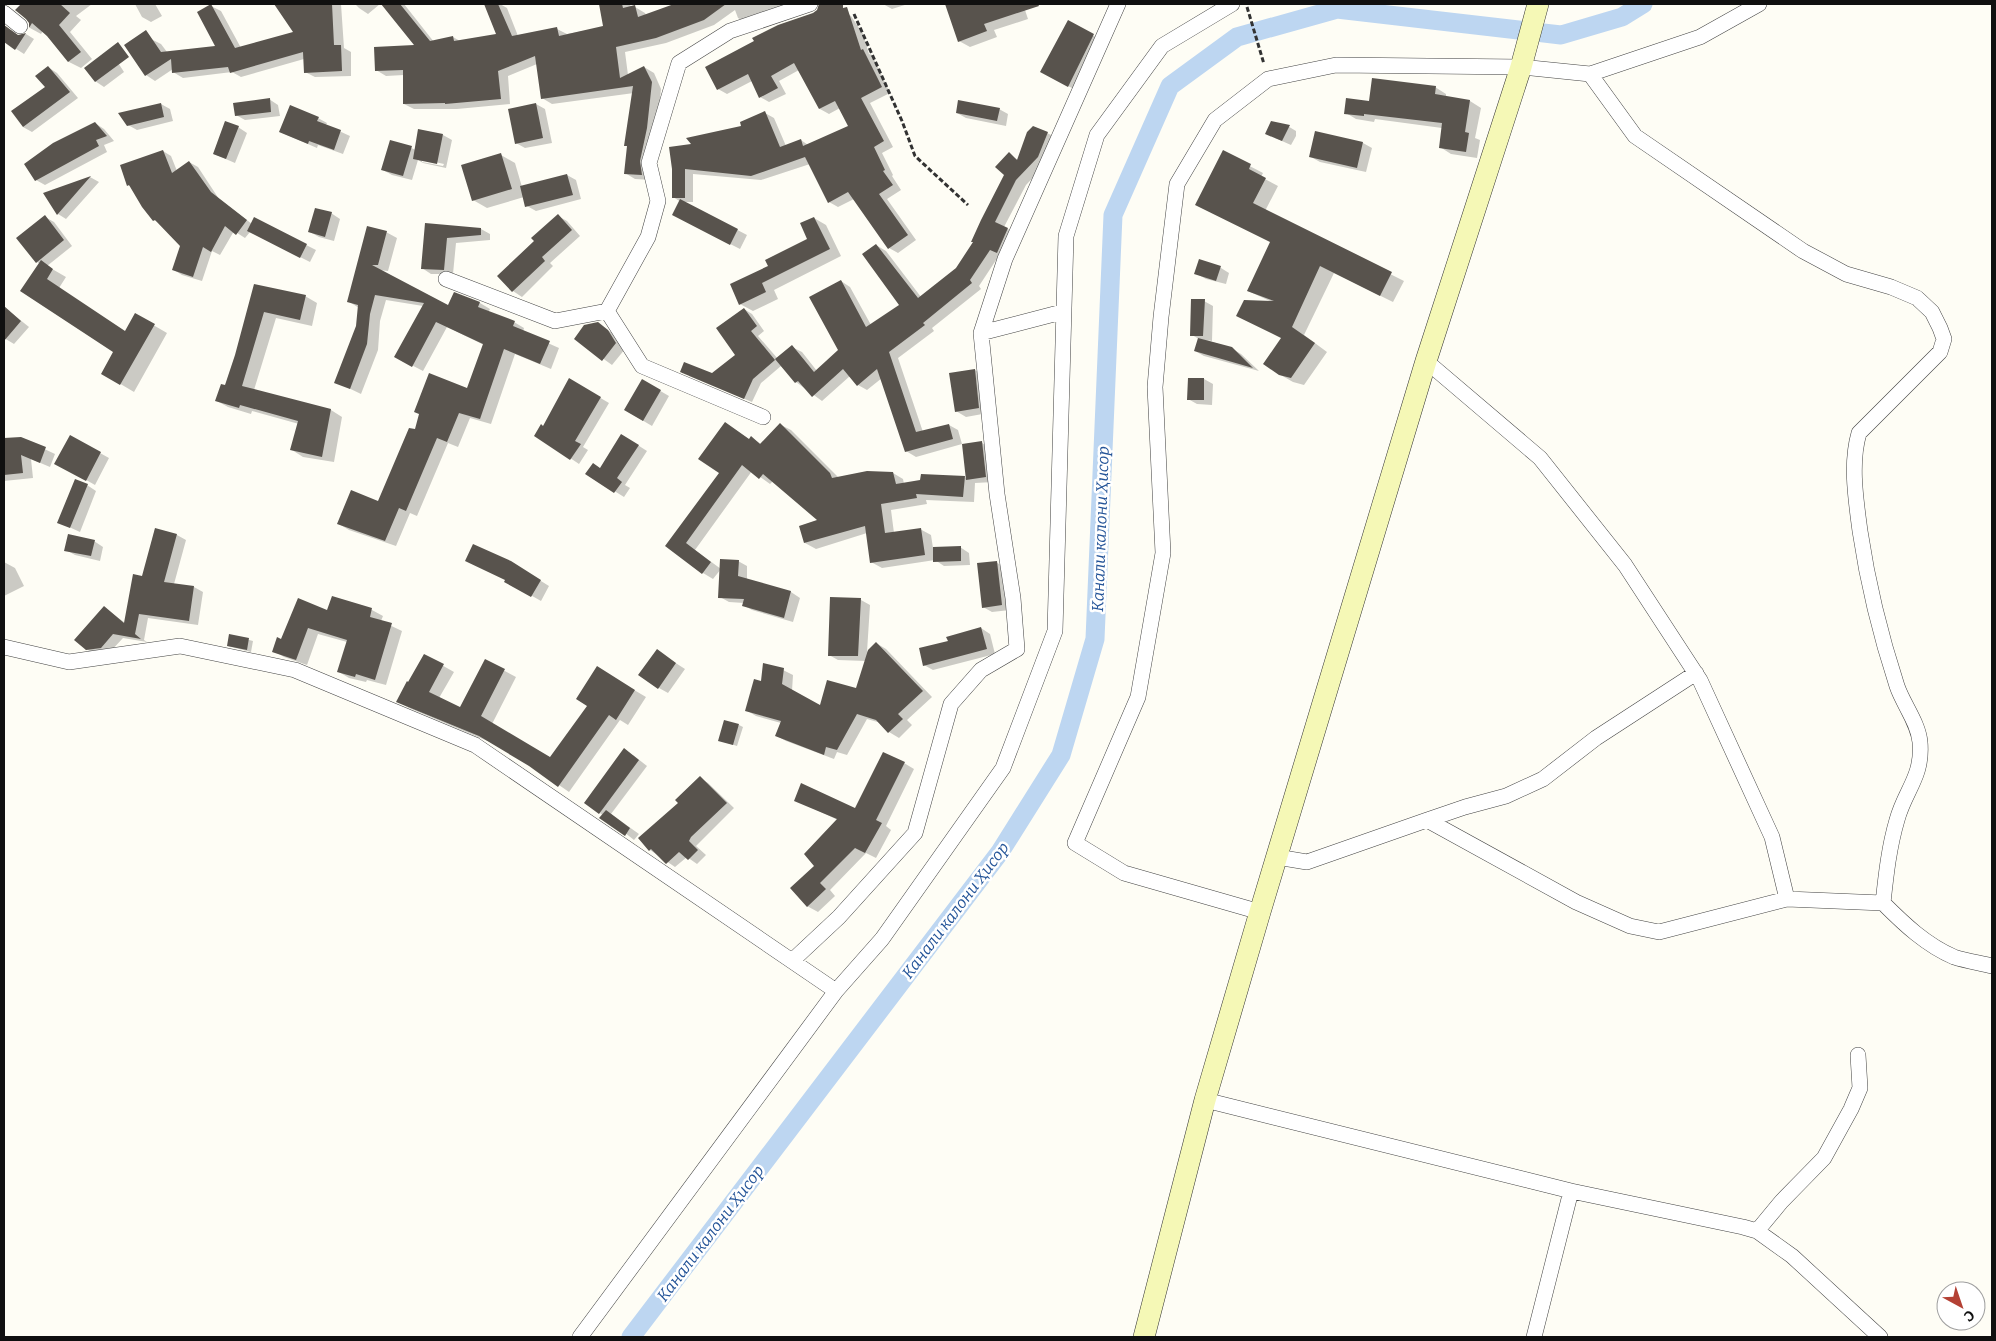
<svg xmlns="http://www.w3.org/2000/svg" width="1996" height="1341" font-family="Bitter,serif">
<rect width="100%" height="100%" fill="#fefdf5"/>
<path fill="#0003" fill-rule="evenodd" d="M23 4H92L76 16 81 20 70 32 92 59 81 68 69 62 43 31 41 34 30 28V23L17 10Z
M135 4H155L162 16 151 22 142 17Z
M281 4H341L344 48 351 52V76L315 77 305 72 304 59 241 77 232 72 183 78 173 72V69L155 81 146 75 151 39 161 44 167 52 217 47 211 6 221 11 241 48 295 32 277 7Z
M355 4H380L368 14 359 8Z
M383 4H404L434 42 453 37 460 41 498 35 486 6 493 4H500L507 8 518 36 557 29 567 34 605 27 600 4H630L631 8 635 7 645 13 646 15 678 4H801L748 23 738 18 735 10 714 25 666 43 625 52 628 75 644 67 654 73 661 89 652 180 635 179 625 173 628 147 625 145 634 93 552 104 542 98 537 64 508 76 510 104 457 109H414L404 104V75L386 76 376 70 416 46Z
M883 4H908L892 9Z
M946 4H1023L1028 19 994 30 997 37 970 47 959 41Z
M842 10 851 16 863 34 869 54 872 55 890 93 870 103 893 147 882 153 893 175 892 176 901 190 887 199 916 240 898 253 889 248 854 199 838 207 829 202 810 164 761 180 693 174V202H684L747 235 740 249 683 220 681 202 673 197 693 145 743 127 765 113 774 118 786 146 801 140 808 145 850 127 840 108 829 114 820 109 799 70 779 81 786 94 769 102 760 97 752 81 727 94 718 89Z
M1068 22 1107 43 1082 93 1056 80Z
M4 25 19 37 26 34 34 39 24 54 4 41Z
M115 58 124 72 104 87 95 81Z
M48 67 57 73 78 98 32 132 23 127 46 88Z
M1435 87 1446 94V97L1470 101 1481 108 1475 138 1480 140 1477 158 1451 154 1440 147 1442 128 1375 119 1374 122 1356 119 1346 113 1370 103Z
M269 99 278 105 280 116 245 120 236 115Z
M161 104 170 109 173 121 137 130 128 125Z
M536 104 545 109 552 143 525 148 516 143Z
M999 109 1008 114 1006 126 966 118 957 113Z
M318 118 327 123 326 125 350 136 343 154 318 145 317 148 280 132Z
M95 123 104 129 114 141 104 145 107 152 45 185 36 180Z
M1286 125 1296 131V136L1291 145 1275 138Z
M238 127 247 133 235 163 214 154Z
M1316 132 1363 143 1372 148 1366 172 1320 162 1311 157Z
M1047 133 1057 138 1048 162 1026 185 1004 227 1017 234 1000 254 979 286 981 289 932 328 934 331 898 358 923 432 949 425 958 430 962 444 916 457 906 451 882 378 867 390 858 385 850 376 822 401 796 382 781 366 761 383 752 402 689 376 712 374 736 355 744 309 752 314 764 331 758 336 778 359 792 347 802 352 817 371 840 350 841 281 850 287 871 325 901 305 876 245 886 251 921 297 957 269 974 242 1005 175 1011 156 1018 160Z
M443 135 452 140 446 168 423 163 418 160 412 180 392 175 383 170 411 148 416 150ZM422 159 444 164 443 166 422 162Z
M163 151 171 156 177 171 189 162 198 167 219 199 252 224 255 219 316 250 310 262 250 232 245 238 234 231 220 255 212 251 202 281 182 275 174 270 182 245 160 223 154 220 132 187 128 185Z
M1223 152 1263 173 1261 177 1278 186 1265 211 1404 281 1393 302 1334 273 1304 335 1327 352 1304 385 1293 382 1279 374 1282 338 1270 301 1248 291 1272 242 1197 205Z
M501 155 515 163 522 187 567 175 576 180 581 199 536 211 527 206 524 197 487 208 473 200Z
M90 177 99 182 66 219 58 214 45 194Z
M331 213 340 219 334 241 319 237 310 232Z
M558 216 567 221 580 236 550 263 553 266 522 297 513 291 499 276 536 241Z
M45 217 54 222 72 246 47 266 66 277 59 288 126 332 136 315 167 333 134 392 102 373 115 351 22 291 40 264 37 262Z
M814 218 826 225 841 256 774 290 778 299 753 311 740 304 769 267 809 239Z
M426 224 481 229 490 234V240L456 243 453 274H431L422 268Z
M386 232 397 238 388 271 379 270 449 306 455 294 480 303 490 309 488 313 514 322 524 328 523 332 559 348 551 369 515 354 491 424 470 418 458 447 448 443 417 516 410 513 396 546 349 530 339 524 378 503 416 430 467 390 484 345 447 327 423 371 396 357 423 306 386 300 380 321 378 350 361 394 336 382 357 326 359 308 348 301Z
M1200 261 1221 268 1229 273 1226 284 1206 279 1197 274Z
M255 285 305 296 317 303 312 326 276 318 254 390 331 410 342 417 334 462 303 457 292 450 299 424 252 411 251 414 228 407 217 401 226 386 236 356Z
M1204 301 1213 306 1212 341 1206 340 1231 348 1241 354 1259 371 1204 356 1195 351 1199 339 1192 335Z
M4 307 29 327 14 344 4 338Z
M598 324 617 336 625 349 612 365 576 339Z
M975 370 984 376 988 413 966 417 956 411Z
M1204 379 1213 384 1212 405 1197 404 1188 399Z
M570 380 609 403 583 447 588 450 579 464 536 435 543 427Z
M643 381 669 396 652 426 625 410Z
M725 423 750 440 752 438 761 444 781 425 791 430 839 478 893 473 903 479 904 484 964 477 968 479 982 443 991 448 994 482 975 483 974 502 926 500 927 504 891 510 894 533 920 529 931 535 933 548 960 547 969 553 970 565 944 566 935 560 882 568 871 562 867 533 816 549 805 543 820 521 773 481 770 484 752 471 695 550 721 569 713 579 703 573 667 546 721 473Z
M622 435 647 451 625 485 630 488 624 497 587 474 601 469Z
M21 438 55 454 50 467 31 459 33 478 4 481V439Z
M100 453 109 458 95 485 65 468Z
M87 485 96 491 80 532 58 522Z
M155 529 177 535 186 540 174 584 194 587 203 592 198 625 148 618 144 640 147 642 123 638 110 652 96 655 86 649 104 607 125 623 143 577Z
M94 541 103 547 100 561 75 555 66 550Z
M738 561 747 566V580L791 592 800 598 793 622 752 610 743 605 744 603 729 602 720 597Z
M4 562 15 568 24 586 4 596Z
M996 562 1005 568 1010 610 992 612 983 607Z
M520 568 549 586 541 601 506 581Z
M332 598 372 610 383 616 381 621 402 631 386 685 367 680 366 682 349 678 339 672 347 642 318 634 307 665 284 657 274 651 282 640 328 612Z
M831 598 861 600 870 605 867 652 876 643 886 649 932 697 907 720 912 725 899 738 889 732 881 723 867 719 847 755 837 752 834 759 786 741 777 736 781 723 756 716 746 710 762 682 783 670 793 675 792 691 821 706 857 689 866 661 838 660 829 655Z
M981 628 990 634 995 654 933 670 924 665 949 642Z
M230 635 253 641 251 652 228 646Z
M657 651 685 669 668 693 659 688Z
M424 655 454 672 439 698 461 709 486 661 516 677 492 724 551 758 588 706 597 668 646 697 628 725 620 720 569 792 530 765 490 742 409 708 398 702Z
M739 725 743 727 737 746 724 742Z
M633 755 647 766 611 814 639 834 634 840 600 813Z
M904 763 914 769 886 826 891 830 876 858 866 853 830 890 835 896 818 912 807 906 816 866 838 820 795 800 855 810Z
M700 778 708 783 734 808 696 846 706 855 697 864 687 857 675 867 650 850 680 804Z"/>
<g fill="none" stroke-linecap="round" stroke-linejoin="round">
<path stroke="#bdd6f1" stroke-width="19" d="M631 1337 1000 852 1061 755 1095 639 1113 215 1170 86 1237 37 1337 9 1561 35 1622 17 1643 4"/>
</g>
<path fill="#58534d" d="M21 4H60L70 13 59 25 81 52 68 62 47 36 32 23 29 28V23L26 19 15 10Z
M211 4 235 48 293 32 274 4H332L334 45H341L342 71 304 73 303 52 230 73 228 67 172 73 171 59 145 76 124 45 146 30 161 52 215 46 197 12Z
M381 4H400L430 41 453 36 454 41 496 34 484 4H498L512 36 557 27 559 36 603 26 599 4H622L623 8 635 5 638 17 674 4H726L704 20 656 38 616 47 620 78 644 66 652 82 647 128 640 161 642 175 624 174 627 146H624L633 86 541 99 535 56 498 71 501 99 445 104V103L403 104V70L375 71 374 47 414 45Z
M819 4H843V8L847 7 861 50 863 49 882 87 861 98 884 141 874 147 885 170 883 171 893 185 879 194 908 235 888 249 848 192 828 203 805 157 751 176 685 169V198H672V169L669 147 691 144 686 138 741 126 740 122 765 111 780 147 801 139 803 146 848 126 835 101 819 109 794 63 771 76 778 88 759 98 748 74 717 90 705 67 754 41 752 38 778 25 813 13 817 10Z
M945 4H1038L1039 6 984 24 987 31 958 42Z
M1068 20 1094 34 1068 87 1040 72Z
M4 25 18 35 26 33 15 50 4 42Z
M118 42 129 57 95 82 84 68Z
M48 66 70 92 23 127 11 111 45 87 35 76Z
M1372 78 1436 86 1435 94 1470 100 1465 132 1469 133 1466 152 1439 148 1442 123 1364 114V116L1344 114 1346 98 1369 101Z
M270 98 271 112 235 116 233 103Z
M958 100 1000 108 997 121 956 113Z
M161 103 164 117 127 126 118 113Z
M536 103 543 138 515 144 508 109Z
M290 105 319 117 317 121 341 130 334 150 309 141 308 144 279 132Z
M225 121 239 126 226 159 213 154Z
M1271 121 1290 125 1282 141 1265 134Z
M95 122 107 136 96 140 99 146 35 181 24 164 53 143Z
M1033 126 1048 132 1038 157 1016 180 995 222 1008 228 997 253 990 250 970 280 972 283 923 323 925 325 889 352 916 432 949 424 953 439 905 452 877 369 857 386 843 369 812 397 798 381 795 383 775 359 792 345 814 372 838 350 809 297 841 280 866 327 899 305 862 254 876 244 918 298 956 268 973 242H971L981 220 1004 175 995 167 1009 152 1017 160 1027 132Z
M418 129 443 134 437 164 413 159Z
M1315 131 1363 142 1357 168 1309 157Z
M390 140 412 146 403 176 381 170Z
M163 150 172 173 189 161 211 192 247 220 236 235 225 226 211 252 203 247 193 277 172 270 180 246 155 220 153 221 142 207 129 185 127 186 120 165Z
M1223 150 1251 164 1249 169 1266 178 1253 203 1392 272 1380 296 1320 266 1292 327 1315 343 1291 378 1279 375 1263 364 1281 338 1236 316 1244 300 1274 301 1247 291 1270 242 1195 205Z
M501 153 512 189 472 201 461 165Z
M567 174 573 195 525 207 520 186Z
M91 176 57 215 43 193Z
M680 199 738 229 730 245 672 215Z
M315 208 332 212 325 237 308 232Z
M558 214 572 230 542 257 545 261 512 292 497 276 534 241 531 238Z
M45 215 64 240 36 263 16 238Z
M254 217 307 244 300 258 247 231Z
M814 217 830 249 762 283 766 292 739 305 730 284 768 266 765 260 807 239 800 223Z
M425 223 481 228V235L447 238 444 270 421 269Z
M367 226 387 231 378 265H372L448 305 454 292 480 302 478 307 515 321 513 326 550 341 540 364 504 349 480 419 459 413 447 442 437 438 406 511 399 508 385 541 337 524 351 490 378 501 409 428 415 429 419 414 414 412 429 373 467 388 483 344 436 322 412 367 394 357 424 303 375 295 370 314 367 344 350 389 334 383 356 326 358 305 347 302Z
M1199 259 1221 266 1216 281 1194 274Z
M41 260 53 269 47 279 125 331 135 313 155 324 120 385 101 374 113 352 20 291Z
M254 284 306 295 300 320 264 312 242 386 331 409 322 457 290 450 298 421 240 405 239 408 215 401 221 384 225 385 235 355Z
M1191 299H1205L1203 336H1190Z
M4 306 21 321 4 341Z
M744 308 757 326 751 331 775 360 753 379 744 399 680 372 684 362 712 373 735 355 716 328Z
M598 322 608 330 616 343 602 361 574 339 584 325Z
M1198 338 1232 347 1253 368 1194 351Z
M975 369 979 408 955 412 949 373Z
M569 378 601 397 575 441 581 444 570 460 534 436 541 424 543 426Z
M1188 378H1204V400H1187Z
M642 379 661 390 643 421 624 410Z
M725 422 749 439 751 436 760 444 780 423 830 473 832 478 867 471 893 472 896 484 920 480 921 474 965 476 963 497 916 494 917 498 881 504 885 533 921 528 925 555 870 563 865 526 804 543 799 526 817 520 763 474 759 479 742 465 686 543 711 562 702 574 665 546 719 473 698 459Z
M621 434 639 445 617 478 622 482 614 493 585 474 593 463 600 468Z
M70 435 101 452 86 481 54 464Z
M21 437 46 447 40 463 21 455 23 473 4 475V438Z
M982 441 986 477 966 480 962 444Z
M75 479 88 484 70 528 57 523Z
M155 528 177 534 164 582 194 586 189 621 139 614 135 634 141 639 113 634 101 648 86 650 74 640 104 606 124 623 133 574 142 576Z
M68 534 95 540 91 556 64 551Z
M473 544 511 561 541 580 531 597 504 582 505 580 465 561Z
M961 546V561L933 562V547Z
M720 559 739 560 738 576 791 591 784 618 742 606 744 599 718 598Z
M997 561 1002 605 982 608 977 563Z
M332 596 372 608 370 617 392 623 375 680 356 674 355 677 337 672 347 640 308 628 296 660 272 652 277 637 281 639 298 598 327 610Z
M830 597 861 598 858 656H828Z
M981 627 987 649 923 666 919 648 948 641 946 637Z
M229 634 249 638 247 650 227 646Z
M876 642 923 691 898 714 903 719 888 733 876 720 857 714 837 750 826 747 824 755 775 736 781 721 745 711 754 679 761 681 763 663 784 668 782 684 820 705 827 680 856 688 868 650Z
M657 649 676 663 658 689 638 675Z
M424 654 444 664 429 692 460 707 485 659 505 669 481 716 550 757 587 706 576 699 597 666 635 690 616 720 609 715 558 787 529 766 479 736 396 702 407 681 408 682Z
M724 720 739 724 733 745 718 741Z
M624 748 639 760 599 814 584 803Z
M883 752 905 762 876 820 882 823 865 853 855 848 820 883 826 889 807 907 790 888 814 866 804 854 837 819 794 801 801 783 855 808Z
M700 776 727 803 691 837 689 841 698 850 688 860 679 852 666 864 651 849 649 851 638 838 678 803 675 800Z
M606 810 630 828 625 836 599 818Z"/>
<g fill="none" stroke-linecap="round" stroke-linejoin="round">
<g stroke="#434343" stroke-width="16">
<path id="street" d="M4 13 20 26
M1590 74 1635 136 1803 251 1846 274 1891 287 1917 298 1932 312 1940 328 1944 339 1940 352 1859 433C1850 464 1856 500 1860 531 1868 585 1880 634 1897 686 1903 704 1918 722 1920 742 1923 777 1905 790 1897 820 1889 847 1886 875 1883 903 1904 924 1926 945 1954 957 1966 961 1980 963 1992 966
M446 279 555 321 607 311
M981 333 1062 312
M1426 361 1540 458 1625 565 1700 680 1772 837 1787 899
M763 417 642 366 607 311 648 237 658 201 649 163 679 63 730 31 810 4
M4 647 69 662 180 646 295 670 475 745 836 991 580 1337
M1427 820 1465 807 1506 796 1543 779 1596 738 1696 673
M1277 857 1307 862 1427 820 1576 902 1630 926 1659 932 1787 899 1883 903
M1260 912 1124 873 1075 843 1138 697 1163 553 1155 387 1161 317 1177 184 1215 120 1268 79 1336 65 1521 67 1590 74 1700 37 1759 4
M793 960 839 917 915 833 951 704 981 670 1017 649 1013 598 997 494 981 333 1005 259 1118 4
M836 991 882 939 1003 768 1055 631 1066 236 1097 135 1162 46 1232 4
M1205 1100 1571 1191 1743 1227 1757 1231 1792 1256 1880 1337
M1757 1231 1781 1202 1824 1158 1851 1109 1860 1088 1858 1055
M1534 1337 1571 1191"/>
</g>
<g stroke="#323232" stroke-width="22">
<path id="secondary" d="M1144 1337 1205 1100 1260 912 1426 361 1521 67 1538 4"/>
</g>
<path stroke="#323232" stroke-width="3" stroke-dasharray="5 2.5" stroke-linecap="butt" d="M1247 7 1264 64
M854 14 902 121 915 156 968 205"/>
<use href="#street" stroke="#fff" stroke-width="15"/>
<use href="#secondary" stroke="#f5f8b6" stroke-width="21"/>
</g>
<g text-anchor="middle" stroke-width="5" stroke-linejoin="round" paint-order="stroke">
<g font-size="16" font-style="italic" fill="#245498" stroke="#fff">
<text transform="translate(1100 529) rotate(-88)" y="6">Канали калони Ҳисор</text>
<text transform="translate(955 910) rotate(-53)" y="6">Канали калони Ҳисор</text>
<text transform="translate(710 1233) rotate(-53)" y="6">Канали калони Ҳисор</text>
</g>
</g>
<rect width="1996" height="1341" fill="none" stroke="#101010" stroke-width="10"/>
<g transform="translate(1961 1306) rotate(140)"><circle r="24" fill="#ffffff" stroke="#9f9f9f"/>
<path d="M0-4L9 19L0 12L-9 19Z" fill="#b44134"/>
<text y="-8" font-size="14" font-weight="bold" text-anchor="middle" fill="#101010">С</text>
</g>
</svg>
